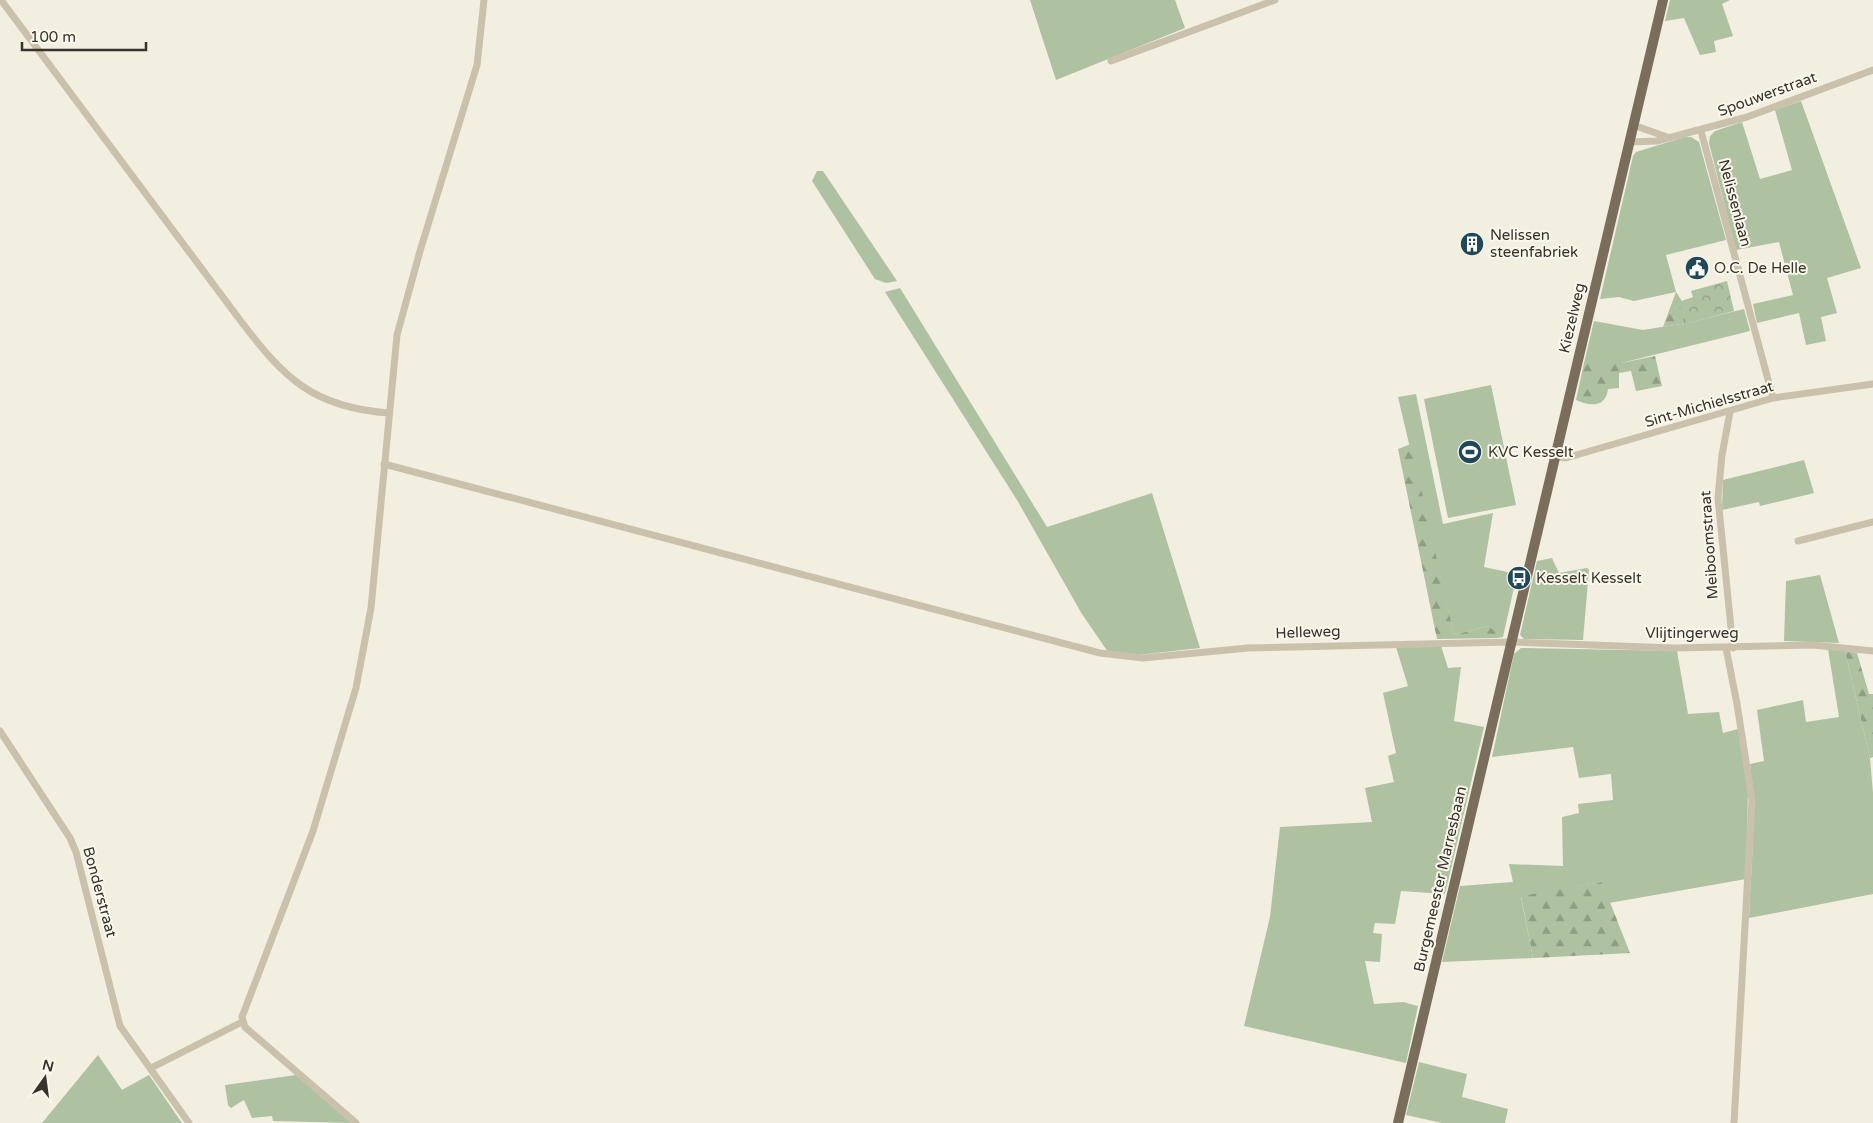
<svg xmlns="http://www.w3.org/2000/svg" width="1873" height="1123" font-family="'Varela Round',sans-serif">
<defs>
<pattern id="forest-firs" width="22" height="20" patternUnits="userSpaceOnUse" patternTransform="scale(1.25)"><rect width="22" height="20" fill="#aec1a0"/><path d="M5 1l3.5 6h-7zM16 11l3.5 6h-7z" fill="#8f9d83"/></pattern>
<pattern id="park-crowns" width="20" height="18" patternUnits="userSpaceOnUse" patternTransform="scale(1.25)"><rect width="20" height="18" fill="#aec1a0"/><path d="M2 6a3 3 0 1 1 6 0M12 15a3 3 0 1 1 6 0" fill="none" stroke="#8f9d83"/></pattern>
</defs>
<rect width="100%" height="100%" fill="#f2eee0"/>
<path fill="#aec1a0" d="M1030 0H1175L1185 28 1056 80Z
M1670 0H1730L1722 4 1733 36 1714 41 1716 52 1700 55 1684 18 1665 21Z
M1801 101 1861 268 1827 278 1837 313 1821 317 1826 341 1806 345 1799 313 1757 323 1753 304 1793 295 1779 242 1736 250 1709 143 1710 136 1715 131 1742 122 1760 179 1792 170 1775 110Z
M1685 137H1691L1699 142 1726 240 1666 255 1676 292 1634 301 1619 297 1600 299 1633 156 1636 152Z
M817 171H823L897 281 886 283 875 279 812 181Z
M900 288 1047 527 1152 493 1200 648 1137 655 1108 652 1082 614 1017 500 885 292Z
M1744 309 1750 331 1621 363H1584L1594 321 1643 330 1687 323Z
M1491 385 1516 505 1448 518 1424 399Z
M1416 394 1443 524 1493 513 1484 567 1517 574 1503 637 1497 638V632L1488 626 1454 635 1398 397Z
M1804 460 1814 493 1760 506 1759 502 1722 510 1723 480Z
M1552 558 1559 573 1587 568 1589 570 1583 640 1524 639 1520 635 1537 561Z
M1820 575 1839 643 1784 641 1786 581Z
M1441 646 1448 668 1461 667 1454 721 1484 727 1445 894 1401 891 1395 924 1375 923 1373 933 1382 934 1380 962 1365 961 1374 1004 1403 1002 1418 1006 1406 1063 1244 1026 1270 917 1280 827 1372 822 1365 788 1394 782 1388 756 1396 753 1383 693 1408 686 1396 647Z
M1521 648 1677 651 1688 714 1719 712 1723 733 1738 729 1748 793 1746 879 1609 903 1602 882 1521 897 1533 958 1442 962 1460 886 1513 882 1509 864 1563 866 1562 817 1579 813 1578 804 1613 800 1611 774 1579 778 1573 747 1492 757 1514 654Z
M1828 649 1845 651 1870 758 1873 793V894L1749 918C1751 866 1757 815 1750 764L1764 761 1757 710 1803 700 1806 722 1839 717Z
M98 1055 122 1090 149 1075 182 1123H42Z
M1419 1062 1467 1074 1462 1097 1508 1109 1505 1123H1442L1406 1115Z
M296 1075 351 1123 273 1121 272 1116 252 1118 244 1100 231 1108 228 1105 225 1085Z"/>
<path fill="url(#forest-firs)" d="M1676 292 1682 301 1687 323 1663 327Z
M1655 356 1662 386 1636 391 1631 371 1619 373V388L1608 389C1606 407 1591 407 1576 400L1584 363H1621Z
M1411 444 1454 635 1488 626 1497 632V638L1437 639 1398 449Z
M1845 651 1857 653 1869 694H1873V757L1870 758Z
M1602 882 1630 953 1533 958 1521 896Z"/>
<path fill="url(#park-crowns)" d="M1727 281 1734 311 1684 324 1679 302 1693 297 1691 291Z"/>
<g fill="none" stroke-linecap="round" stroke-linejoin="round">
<path stroke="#cac1ac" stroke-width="7" d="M1 0 240 320C284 378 312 407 388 413
M1111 61 1275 0
M1633 125 1667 137
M1701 131 1773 398
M1629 142 1657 141 1747 117 1873 70
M1730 412 1722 455 1718 498 1733 648
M1555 457 1566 458 1773 398 1873 384
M384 464 1100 653 1143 658 1248 648 1511 642 1674 648 1813 645 1873 651
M1798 541 1873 522
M1726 648 1737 704 1752 800 1734 1123
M0 731 70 838 76 852 120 1026 189 1123
M151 1068 242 1022
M356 1123 245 1027 242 1017 313 831 356 688 371 608 397 335 420 251 477 65 484 0"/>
<path stroke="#7a6d5c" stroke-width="10" d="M1398 1123 1663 0"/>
</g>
<defs>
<g id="building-disc" transform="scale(1.25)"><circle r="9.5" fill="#214859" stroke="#faf7ec"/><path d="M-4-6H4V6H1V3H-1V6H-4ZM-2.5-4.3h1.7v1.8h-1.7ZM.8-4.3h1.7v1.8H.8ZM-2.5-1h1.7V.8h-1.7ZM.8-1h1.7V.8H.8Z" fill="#fff"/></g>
<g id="civic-disc" transform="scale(1.25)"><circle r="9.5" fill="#214859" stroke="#faf7ec"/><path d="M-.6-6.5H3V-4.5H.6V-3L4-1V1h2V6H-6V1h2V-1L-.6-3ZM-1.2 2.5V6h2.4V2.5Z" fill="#fff"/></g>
<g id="stadium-disc" transform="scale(1.25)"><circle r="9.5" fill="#214859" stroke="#faf7ec"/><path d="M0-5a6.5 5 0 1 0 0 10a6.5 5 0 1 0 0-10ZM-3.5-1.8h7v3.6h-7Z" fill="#fff"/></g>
<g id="bus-disc" transform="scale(1.25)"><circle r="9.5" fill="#214859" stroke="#faf7ec"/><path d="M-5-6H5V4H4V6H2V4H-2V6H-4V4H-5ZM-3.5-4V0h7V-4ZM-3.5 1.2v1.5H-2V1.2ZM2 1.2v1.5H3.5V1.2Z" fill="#fff"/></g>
</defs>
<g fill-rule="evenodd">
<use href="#building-disc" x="1472" y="244"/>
<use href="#civic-disc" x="1697" y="268"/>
<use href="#stadium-disc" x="1470" y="452"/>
<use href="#bus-disc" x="1519" y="578"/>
</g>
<g text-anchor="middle" stroke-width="4" stroke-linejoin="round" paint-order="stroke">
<g font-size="15" fill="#38322a" stroke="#faf7ec">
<text transform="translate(1767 94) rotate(-20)" y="5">Spouwerstraat</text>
<text transform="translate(1735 203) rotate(75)" y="5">Nelissenlaan</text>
<text transform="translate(1572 318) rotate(-77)" y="5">Kiezelweg</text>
<text transform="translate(1709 404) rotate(-16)" y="5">Sint-Michielsstraat</text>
<text transform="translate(1709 545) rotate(-94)" y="5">Meiboomstraat</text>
<text transform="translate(1308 632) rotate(-2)" y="5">Helleweg</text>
<text x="1692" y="638">Vlijtingerweg</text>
<text transform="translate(1440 879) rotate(-77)" y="5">Burgemeester Marresbaan</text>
<text transform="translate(100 892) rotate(75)" y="5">Bonderstraat</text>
</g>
<g font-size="15" fill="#38322a" stroke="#faf7ec" text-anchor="start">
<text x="1490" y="240">Nelissen<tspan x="1490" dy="17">steenfabriek</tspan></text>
<text x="1714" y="273">O.C. De Helle</text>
<text x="1488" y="457">KVC Kesselt</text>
<text x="1536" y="583">Kesselt Kesselt</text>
</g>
</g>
<g transform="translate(45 1078) rotate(14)" stroke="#faf7ec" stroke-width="4" paint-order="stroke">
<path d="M0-4L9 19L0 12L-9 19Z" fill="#38322a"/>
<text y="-8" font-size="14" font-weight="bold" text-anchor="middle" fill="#38322a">N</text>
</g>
<path d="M22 42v8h124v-8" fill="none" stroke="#38322a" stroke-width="2.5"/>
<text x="30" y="42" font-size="15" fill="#38322a" stroke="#faf7ec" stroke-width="4" paint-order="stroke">100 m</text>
</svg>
